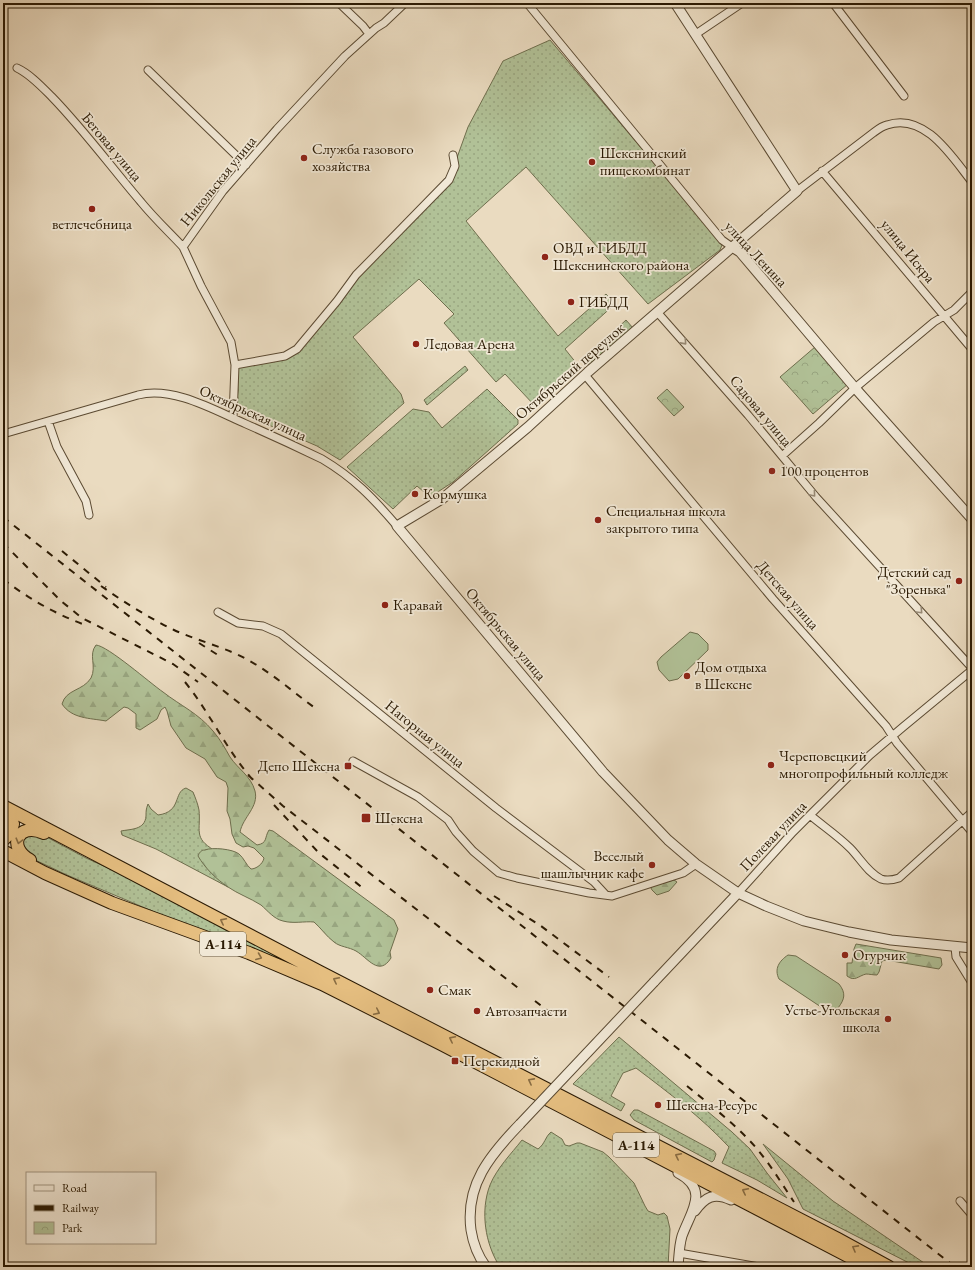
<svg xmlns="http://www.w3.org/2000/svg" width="975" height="1270" font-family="'EB Garamond',serif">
<defs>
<pattern id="grass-dots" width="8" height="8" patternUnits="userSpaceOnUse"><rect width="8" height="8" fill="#b1c197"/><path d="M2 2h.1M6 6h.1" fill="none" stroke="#98a580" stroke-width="1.8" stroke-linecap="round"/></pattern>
<pattern id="forest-firs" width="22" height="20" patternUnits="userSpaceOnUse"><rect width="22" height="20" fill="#b1c197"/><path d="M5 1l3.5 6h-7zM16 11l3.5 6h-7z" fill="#98a580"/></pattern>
<pattern id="park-crowns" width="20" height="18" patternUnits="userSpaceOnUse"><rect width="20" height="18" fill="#b1c197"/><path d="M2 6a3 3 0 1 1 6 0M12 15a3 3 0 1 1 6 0" fill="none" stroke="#98a580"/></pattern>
</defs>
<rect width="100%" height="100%" fill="#eadbc0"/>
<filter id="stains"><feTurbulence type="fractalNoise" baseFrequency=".005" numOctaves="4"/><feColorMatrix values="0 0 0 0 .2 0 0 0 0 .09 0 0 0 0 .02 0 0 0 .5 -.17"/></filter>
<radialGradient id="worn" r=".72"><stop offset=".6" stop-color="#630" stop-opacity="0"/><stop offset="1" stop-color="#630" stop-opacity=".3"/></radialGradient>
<path fill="url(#grass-dots)" stroke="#6e6e4d" d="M550 40 719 240 722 245 720 250 648 304 526 167 466 221 558 336 606 294 615 304 565 349 581 369 535 406 505 374 496 382 444 323 454 314 419 279 353 337 401 394 404 403 340 460 317 446 239 412 236 408 238 391 237 367 284 359 364 270 427 204 454 166 468 127 503 61Z
M626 320 633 328 588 365 583 360Z
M465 366 468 370 427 405 424 400Z
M487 389 518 420V424L453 482 430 497 417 486 393 509 347 467 413 409 429 412 442 428Z
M186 788 193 792C195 797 198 804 199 810 201 830 193 838 214 850H205L206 867 228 887 156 849 122 835 121 831C131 829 145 830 146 816 146 811 146 809 148 804L151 809 158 815C182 812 173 792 186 788Z
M39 833 86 858 128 877 389 1011 67 875 31 858 20 842 23 837Z
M619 1037 732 1132 750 1149 767 1173 787 1198 757 1180 722 1163 729 1147C701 1117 669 1093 636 1068L623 1073 611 1096 625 1104 621 1111 573 1084Z
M634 1110H638L714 1151 716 1154 714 1160 712 1162 634 1120 630 1115Z
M551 1132 562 1139 565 1145 569 1146 577 1143H580L603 1152 609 1157 634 1183 645 1206 648 1211 658 1215 664 1213 667 1216 670 1229 668 1267H500C485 1244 480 1211 490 1185 497 1168 511 1154 522 1140L538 1149C545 1144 545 1137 551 1132Z
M763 1144 833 1201 930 1267H917L803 1209 788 1179Z"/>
<path fill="url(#forest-firs)" stroke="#6e6e4d" d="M96 645C108 646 150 683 163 692 181 706 198 713 213 731 220 739 225 748 230 757 238 769 251 776 255 791 259 807 243 817 240 832L257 845C268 843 264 838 269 830L273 831 394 920 398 929 390 952 391 958C379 977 368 958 356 951 349 947 340 947 334 942 326 936 321 928 314 922 304 921 294 924 283 921 274 919 268 911 261 905 250 898 238 894 228 887 216 879 205 868 198 856 199 853 201 850 205 850 212 847 233 849 239 854 244 858 246 865 251 869 256 869 263 864 264 858L254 848 248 846 243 847 236 843 232 834 230 819 227 811 228 788 226 782 217 777 205 759 186 748 171 726 167 711 165 707 161 710 157 719 140 730 136 728V714L128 708 124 707 106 721C90 718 72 719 62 704 66 689 83 691 91 678 97 666 88 655 96 645Z
M674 880 677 882 669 891 657 895 652 890 651 888 653 886Z
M856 944 941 958 942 965 939 969 886 960 882 961 879 972 877 975C873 975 869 974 866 974 858 976 855 982 847 976V963H852L854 949Z"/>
<path fill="url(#park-crowns)" stroke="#6e6e4d" d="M815 347 848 384 813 414 780 377Z
M667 389 684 407 674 416 657 398Z"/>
<path fill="#b1c197" stroke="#6e6e4d" d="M690 632 698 634 708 644V650L678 679 669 681 659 670 657 662 661 657Z
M788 955 796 956 839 984C846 993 845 999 838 1008L827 1011 779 979C774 969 779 961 788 955Z"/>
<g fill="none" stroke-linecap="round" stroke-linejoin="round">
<g stroke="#5b4a32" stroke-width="9">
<path id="minor" d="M339 3 363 26 369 34
M527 3 722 240 732 247
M833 3 904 96
M696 34 742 3
M17 68C30 74 42 87 52 97 84 130 111 167 141 202 154 218 169 232 183 247
M148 70 246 165
M822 171 972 349
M797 191 873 133C877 130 882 126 887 125 925 112 952 157 972 182
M658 313 748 415 816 497 972 668
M235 365 285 356 297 349 337 301 356 275 449 180 455 166 453 155
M585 375 773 599 886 726 897 743 972 832
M233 418 235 365 231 342 201 286 183 247 223 191 277 129 345 56 376 28 384 23 405 3
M48 421 57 447 86 501 89 515
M3 434 138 395C173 386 214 410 246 424 271 435 297 447 322 459 354 478 373 498 397 526
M782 456 819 423 855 388 934 322 954 310 972 292
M218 612 238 623 263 626 281 634 496 808 594 882 606 895
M353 761 418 797 448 820 456 832 473 851 499 873 517 878 589 893 612 896 683 873 696 864
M810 815C823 826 838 836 850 848 860 858 868 873 881 879 887 881 893 880 899 878L972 812
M738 893 793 832 870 755 903 727 972 670
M955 947 956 957 972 983
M960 1201 972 1215
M679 1253 759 1267"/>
</g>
<g stroke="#5b4a32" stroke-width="11">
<path id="tertiary" d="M675 3 797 191 588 372 528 427 442 499 397 526 603 772 668 840 696 864 738 893 766 906 804 921 849 932 891 940 972 948
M732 247 740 252 855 388 972 519
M654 982 738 893
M695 1211C705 1197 714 1192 731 1200
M486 1267C478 1256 473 1243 471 1230 465 1185 490 1155 520 1124
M678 1267C679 1256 679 1246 682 1236 691 1211 710 1190 678 1173"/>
</g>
<g stroke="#2b1a03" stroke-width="14">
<path id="trunk" d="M3 806 320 972 836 1238 889 1267
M3 811 9 816 13 824 10 833 3 840
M3 851 45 873 112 903 249 953 322 984 441 1044 869 1267
M30 860C7 848 17 821 44 833"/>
</g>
<use href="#minor" stroke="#f1e8d6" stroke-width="7"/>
<use href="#tertiary" stroke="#f1e8d6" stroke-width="9"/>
<use href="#trunk" stroke="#e5be80" stroke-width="12"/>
<path stroke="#2b1a03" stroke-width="2" stroke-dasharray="7 7" stroke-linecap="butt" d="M3 517 955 1267
M3 543 61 601 82 618 173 664 198 682
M62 551 106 587
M3 579C29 599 57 615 88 626
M101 586C124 602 149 618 174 630 198 641 225 647 248 660 272 673 293 692 315 708
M199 643 221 657
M185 682C210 713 226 749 252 779
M248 775 283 806 522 991
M274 805 319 853 364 889
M494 896 541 926 609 977
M535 1001 556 1017
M687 1086C709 1104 731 1121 750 1141 767 1159 780 1181 794 1202"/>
<g stroke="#5b4a32" stroke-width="11" stroke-linecap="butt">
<path id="tertiary-bridge" d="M520 1124 654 982"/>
</g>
<use href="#tertiary-bridge" stroke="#f1e8d6" stroke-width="9"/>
</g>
<defs><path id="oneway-chevron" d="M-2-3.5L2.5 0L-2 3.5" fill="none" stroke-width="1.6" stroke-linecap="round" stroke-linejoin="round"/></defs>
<g stroke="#988b77">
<use href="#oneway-chevron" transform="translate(684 342) rotate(48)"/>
<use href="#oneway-chevron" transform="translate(813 494) rotate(50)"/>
<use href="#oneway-chevron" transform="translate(920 611) rotate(47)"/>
</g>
<g stroke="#886c42">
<use href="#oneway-chevron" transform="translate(19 841) rotate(105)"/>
<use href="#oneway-chevron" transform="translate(223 921) rotate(-153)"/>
<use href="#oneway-chevron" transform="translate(259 957) rotate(22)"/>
<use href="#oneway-chevron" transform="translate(336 980) rotate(-153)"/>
<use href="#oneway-chevron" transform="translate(377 1012) rotate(26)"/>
<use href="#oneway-chevron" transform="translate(452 1039) rotate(-153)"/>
<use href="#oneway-chevron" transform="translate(531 1081) rotate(-152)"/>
<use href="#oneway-chevron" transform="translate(678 1156) rotate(-153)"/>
<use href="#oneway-chevron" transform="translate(745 1191) rotate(-153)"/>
<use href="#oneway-chevron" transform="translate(855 1248) rotate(-151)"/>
</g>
<g fill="#8f2418" stroke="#f1e8d6" stroke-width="1.5">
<circle cx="304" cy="158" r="4"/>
<circle cx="592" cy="162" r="4"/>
<circle cx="92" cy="209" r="4"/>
<circle cx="545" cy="257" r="4"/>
<circle cx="571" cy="302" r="4"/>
<circle cx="416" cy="344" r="4"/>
<circle cx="772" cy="471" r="4"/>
<circle cx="415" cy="494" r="4"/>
<circle cx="598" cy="520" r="4"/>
<circle cx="959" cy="581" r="4"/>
<circle cx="385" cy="605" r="4"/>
<circle cx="687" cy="676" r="4"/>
<circle cx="771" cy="765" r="4"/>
<rect x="344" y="762" width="8" height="8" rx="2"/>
<rect x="361" y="813" width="10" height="10" rx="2"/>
<circle cx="652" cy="865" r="4"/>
<circle cx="845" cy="955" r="4"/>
<circle cx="430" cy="990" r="4"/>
<circle cx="477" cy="1011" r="4"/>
<circle cx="888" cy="1019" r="4"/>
<rect x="451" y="1057" width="8" height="8" rx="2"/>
<circle cx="658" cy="1105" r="4"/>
</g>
<g text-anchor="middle" stroke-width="3.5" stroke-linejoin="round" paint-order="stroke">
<g fill="#f1e8d6" stroke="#665842" stroke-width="1">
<rect x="200" y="932" width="46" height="24" rx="3"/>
<rect x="613" y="1133" width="46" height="24" rx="3"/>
</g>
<g font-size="14" font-weight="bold" fill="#2b1a03">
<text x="223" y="949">А-114</text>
<text x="636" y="1150">А-114</text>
</g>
<g font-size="15" fill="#2b1a03" stroke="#f1e8d6">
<text transform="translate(112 147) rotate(50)" y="5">Беговая улица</text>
<text transform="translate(218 181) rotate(-51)" y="5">Никольская улица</text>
<text transform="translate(908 251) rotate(51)" y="5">улица Искра</text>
<text transform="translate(756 254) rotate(47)" y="5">улица Ленина</text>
<text transform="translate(570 371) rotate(-41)" y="5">Октябрьский переулок</text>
<text transform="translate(761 411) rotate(50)" y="5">Садовая улица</text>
<text transform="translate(253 413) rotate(24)" y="5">Октябрьская улица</text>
<text transform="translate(788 595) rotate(49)" y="5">Детская улица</text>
<text transform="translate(506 634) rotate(50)" y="5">Октябрьская улица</text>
<text transform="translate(425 734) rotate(39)" y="5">Нагорная улица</text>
<text transform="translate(773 836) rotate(-47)" y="5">Полевая улица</text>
</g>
<g font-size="15" fill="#2b1a03" stroke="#f1e8d6" text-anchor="start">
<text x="312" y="154">Служба газового<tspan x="312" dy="17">хозяйства</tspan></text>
<text x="600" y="158">Шекснинский<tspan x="600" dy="17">пищекомбинат</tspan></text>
<text x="92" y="229" text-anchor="middle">ветлечебница</text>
<text x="553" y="253">ОВД и ГИБДД<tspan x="553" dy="17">Шекснинского района</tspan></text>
<text x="579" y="307">ГИБДД</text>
<text x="424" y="349">Ледовая Арена</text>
<text x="780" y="476">100 процентов</text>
<text x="423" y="499">Кормушка</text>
<text x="606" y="516">Специальная школа<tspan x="606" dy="17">закрытого типа</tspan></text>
<text x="951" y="577" text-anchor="end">Детский сад<tspan x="951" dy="17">"Зоренька"</tspan></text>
<text x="393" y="610">Каравай</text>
<text x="695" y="672">Дом отдыха<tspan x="695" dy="17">в Шекснe</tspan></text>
<text x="779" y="761">Череповецкий<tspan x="779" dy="17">многопрофильный колледж</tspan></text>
<text x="340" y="771" text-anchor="end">Депо Шексна</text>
<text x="375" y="823">Шексна</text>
<text x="644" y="861" text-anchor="end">Веселый<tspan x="644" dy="17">шашлычник кафе</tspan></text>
<text x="853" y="960">Огурчик</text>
<text x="438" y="995">Смак</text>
<text x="880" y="1015" text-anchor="end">Устье-Угольская<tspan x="880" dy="17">школа</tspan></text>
<text x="485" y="1016">Автозапчасти</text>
<text x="463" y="1066">Перекидной</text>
<text x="666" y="1110">Шексна-Ресурс</text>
</g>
</g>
<rect width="975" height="1270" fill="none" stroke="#eadbc0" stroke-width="16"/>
<rect x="4" y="4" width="967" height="1262" fill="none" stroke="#2b1a03" stroke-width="2"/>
<rect x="8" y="8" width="959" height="1254" fill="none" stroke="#2b1a03"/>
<rect x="26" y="1172" width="130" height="72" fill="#f1e8d6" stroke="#a29682"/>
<rect x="34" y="1185" width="20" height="6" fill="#f1e8d6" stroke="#a29682"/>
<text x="62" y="1192" font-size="12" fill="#2b1a03">Road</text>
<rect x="34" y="1205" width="20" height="6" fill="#2b1a03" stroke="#a29682"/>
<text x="62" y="1212" font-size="12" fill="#2b1a03">Railway</text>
<rect x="34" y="1222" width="20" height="12" fill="url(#park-crowns)" stroke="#a29682"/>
<text x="62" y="1232" font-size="12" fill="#2b1a03">Park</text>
<rect width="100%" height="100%" filter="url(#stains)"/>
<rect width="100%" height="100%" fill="url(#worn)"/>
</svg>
